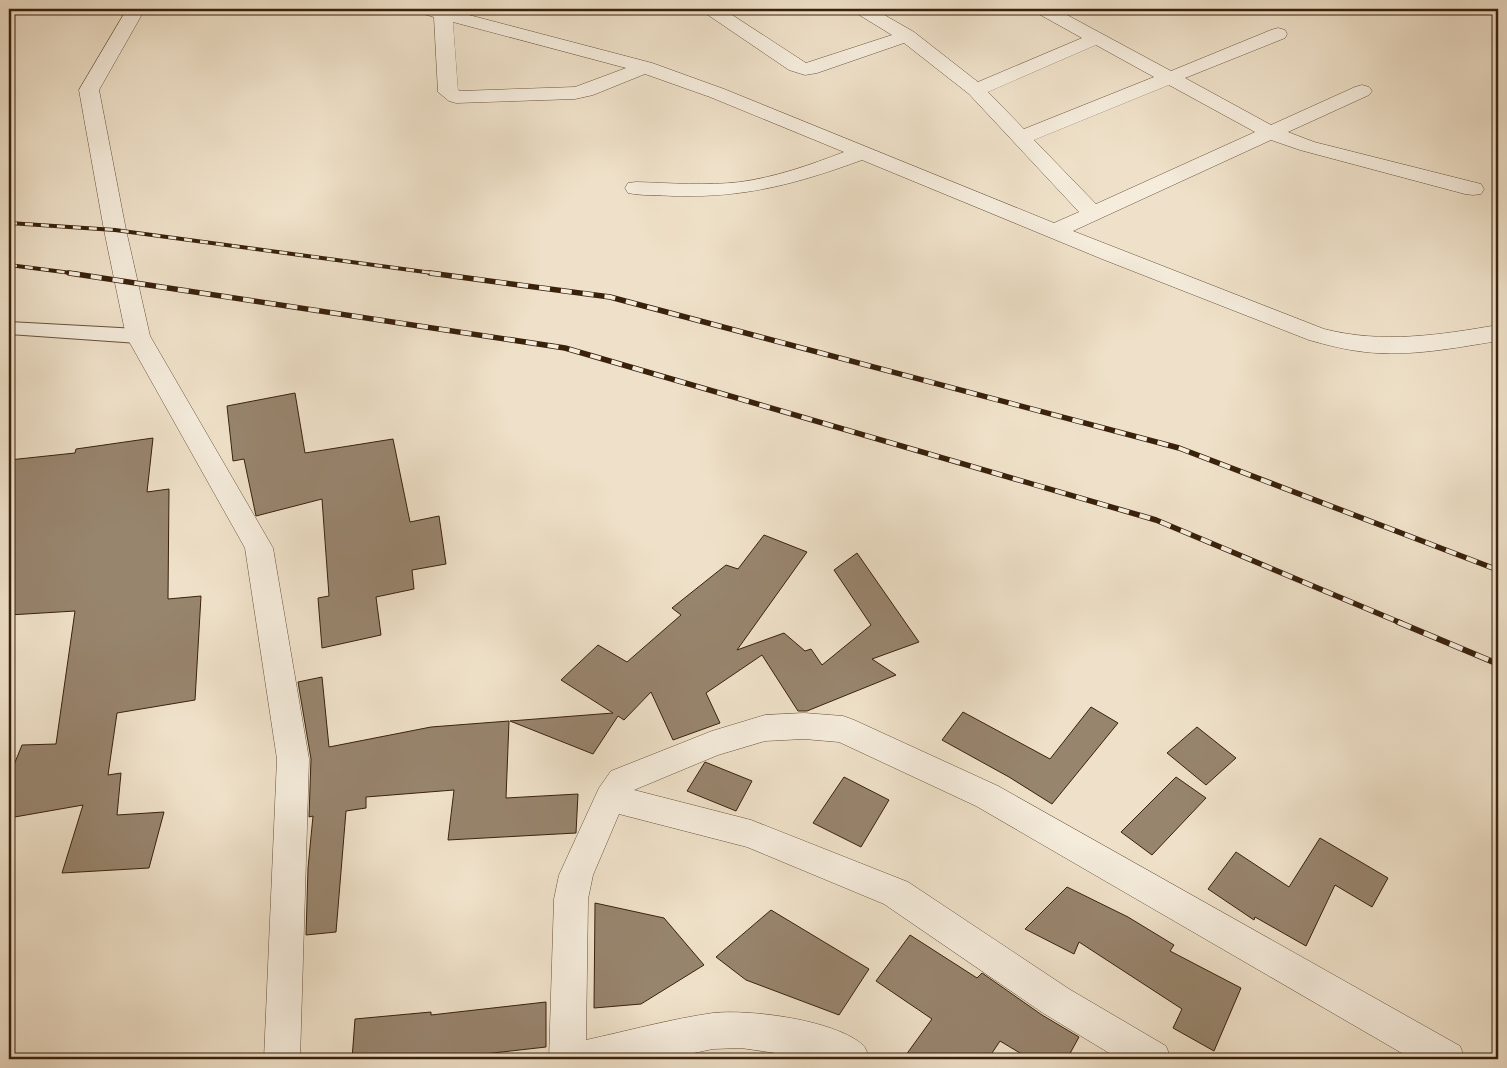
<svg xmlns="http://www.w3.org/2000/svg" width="1507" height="1068" font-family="'IM FELL DW Pica',serif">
<rect width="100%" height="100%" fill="#efe1c9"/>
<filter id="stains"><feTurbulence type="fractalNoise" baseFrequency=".004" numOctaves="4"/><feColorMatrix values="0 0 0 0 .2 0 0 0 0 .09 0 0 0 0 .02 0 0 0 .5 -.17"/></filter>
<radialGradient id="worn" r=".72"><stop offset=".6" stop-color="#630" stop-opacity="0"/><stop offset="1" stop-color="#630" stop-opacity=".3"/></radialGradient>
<path fill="#98856e" stroke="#39210c" d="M295 393 305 453 393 439 410 522 439 516 446 564 412 570 414 589 376 597 381 635 322 648 318 598 329 596 322 499 256 516 244 459 233 461 227 406Z
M153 438 147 492 169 489 168 599 201 596 195 700 117 713 108 775 121 773 117 815 164 812 149 868 62 873 83 805 9 818V777L22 745 56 744 75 611 9 615V460L75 453 76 449Z
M764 535 807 552 737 650 784 633 805 651 811 649 822 665 871 625 834 570 857 553 919 642 872 659 896 675 807 711H798L762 655 706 693 720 723 673 740 651 692 624 720 618 716 593 754 510 721 613 713 561 680 598 645 627 662 681 615 672 608 726 565 738 569Z
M322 677 329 747 431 727 509 721 506 798 578 794 576 833 448 840 454 790 366 797V808L346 811 336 932 306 935 308 868 313 816 309 817 311 759 298 682Z
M1091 707 1118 723 1052 804 1009 777 942 740 963 712 1050 759Z
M1197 727 1236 758 1206 785 1167 753Z
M705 762 752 781 736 811 687 791Z
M844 777 889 800 861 847 813 823Z
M1176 777 1206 798 1152 855 1121 832Z
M1320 838 1388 878 1372 907 1335 885 1306 946 1255 917 1254 920 1208 889 1236 852 1289 887Z
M1067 887 1128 917 1174 945 1170 951 1241 988 1214 1051 1173 1028 1182 1009 1079 942 1074 954 1025 929Z
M595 903 664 918 704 965 641 1004 594 1008Z
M771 910 869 969 839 1015 746 980 716 957Z
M910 935 977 978 982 973 1042 1015 1079 1037 1067 1059H1030L1000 1041 988 1059H903L932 1019 876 981Z
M546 1002V1047L440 1059H352L355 1019 431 1012V1015Z"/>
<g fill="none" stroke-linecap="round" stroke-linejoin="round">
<g stroke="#66513b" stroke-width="2">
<path id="service" d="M9 322 138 329 145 331 148 336 145 341 138 343 9 334Z"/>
</g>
<g stroke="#66513b" stroke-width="1">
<path id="minor" d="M417 9H446L652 63 724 89 1054 223 1079 212 969 94 904 43 817 73 805 75 789 70 705 13 702 9H723L806 63 892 35 856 13 853 9H874L914 32 978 82 1082 38 1037 13 1034 9H1056L1171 71 1271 30 1278 28 1285 30 1287 34 1285 38 1185 78 1271 125 1355 87 1362 85 1369 87 1372 91 1369 95 1288 132 1314 142 1481 184 1484 189 1481 194 1473 195 1465 194 1300 150 1271 140 1073 231 1324 329C1383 344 1439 335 1498 325V341C1454 348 1410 357 1365 352 1346 350 1327 345 1309 340L1102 259 862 160C796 184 745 198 674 196 659 195 643 196 628 193L625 188 628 183 636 182C671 183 706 186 740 182 776 177 810 165 844 152L710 97 645 74 593 95 575 99 456 103 449 101 438 92 434 17 420 13ZM453 22 626 68 575 87 460 91 458 90ZM1096 45 1154 77 1024 129 988 92ZM1169 85 1255 132 1096 204 1034 140Z
M804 713 843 716 854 720 998 786 1460 1046 1465 1059H1412L976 806 839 742 804 739 765 741 718 755 634 790 751 820 908 882 1069 989 1166 1046 1171 1059H1119L1043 1013 884 904 747 847 619 814 593 875 588 899 586 1040C627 1031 671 1019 713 1013 750 1009 835 1020 863 1045 866 1048 868 1055 869 1059H816L741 1048 713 1049 665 1059H549L554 899 559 875 599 788 611 771 712 731 765 715Z"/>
</g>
<g stroke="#66513b" stroke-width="1">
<path id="tertiary" d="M127 9H145L99 90 126 230 150 336 273 548 309 759 300 1059H264L277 759 245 548 126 336 104 230 79 90Z"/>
</g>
<use href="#service" fill="#f5ecdc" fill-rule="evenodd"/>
<use href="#minor" fill="#f5ecdc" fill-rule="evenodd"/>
<use href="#tertiary" fill="#f5ecdc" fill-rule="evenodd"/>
<g stroke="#39210c" stroke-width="4">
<path id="rail-far2" d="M9 223 115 230 440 274
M9 265 79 274"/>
</g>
<g stroke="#39210c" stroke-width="5.5">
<path id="rail-far1" d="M69 273 565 348 1156 520 1401 623
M430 273 610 297 1179 448 1498 570"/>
</g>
<g stroke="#39210c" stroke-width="6">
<path id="rail" d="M1398 622 1498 664"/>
</g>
<use href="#rail-far2" stroke="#f5ecdc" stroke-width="2.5" stroke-dasharray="8" stroke-linecap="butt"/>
<use href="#rail-far1" stroke="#f5ecdc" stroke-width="4" stroke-dasharray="11" stroke-linecap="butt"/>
<use href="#rail" stroke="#f5ecdc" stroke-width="4.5" stroke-dasharray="14" stroke-linecap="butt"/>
</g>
<rect width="1507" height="1068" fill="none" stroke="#efe1c9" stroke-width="30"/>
<rect x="10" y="10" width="1487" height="1048" fill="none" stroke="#39210c" stroke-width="2.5"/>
<rect x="15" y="15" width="1477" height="1038" fill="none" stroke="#39210c"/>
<rect width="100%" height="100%" filter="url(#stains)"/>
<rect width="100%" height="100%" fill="url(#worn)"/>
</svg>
